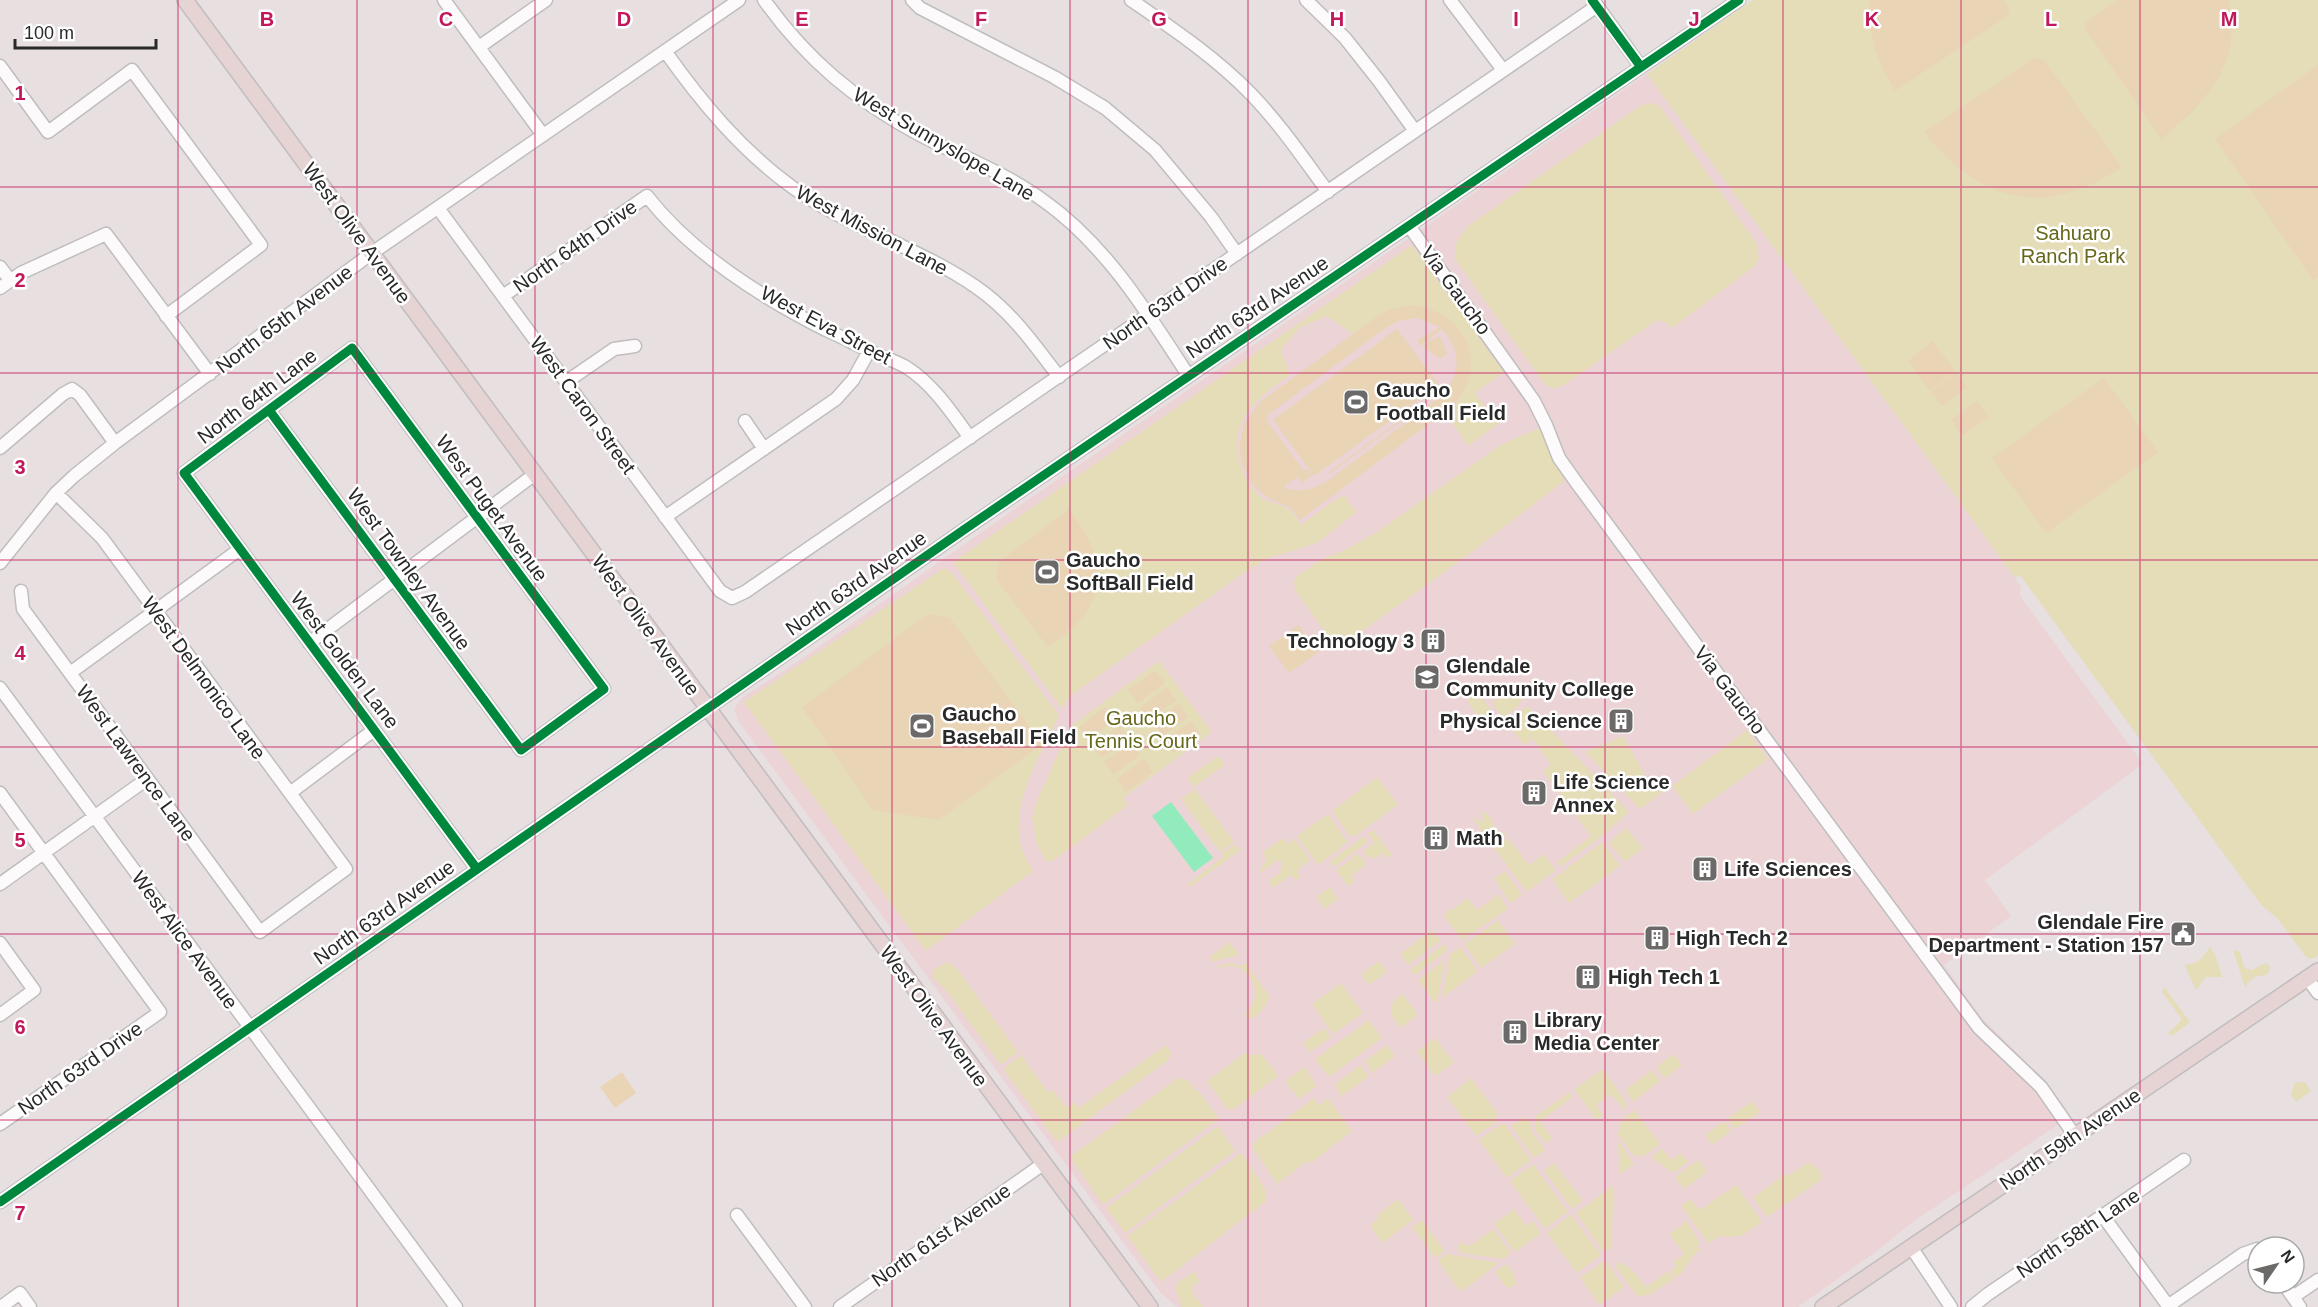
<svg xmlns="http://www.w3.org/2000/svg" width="2318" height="1307" font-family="Helvetica,sans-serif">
<rect width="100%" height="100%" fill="#e8dfe1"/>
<path fill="#ebd3d6" d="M1647 74 2021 587 2020 596 2143 764 1985 880 2011 916 1944 965 1983 1019 2046 1081 2071 1116 1914 1221 1878 1250 1798 1307H1177L1160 1292 739 722 734 709 743 697 806 656 986 529Z"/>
<path fill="#e5dcb8" d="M1753 0H2318V956L2310 959 2306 957 2277 918 2262 906 2020 575 2015 578 1647 74Z
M1648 103 1659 105 1757 244 1759 258 1756 265 1672 328 1665 322 1657 320 1564 385 1552 389 1544 383 1457 262C1452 243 1458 237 1471 224L1640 106Z
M1412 245 1504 372 1475 393 1498 424 1468 446 1445 412 1455 404 1468 383 1450 319 1376 317 1353 334 1327 316 1299 328 1281 350 1290 375C1263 394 1230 418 1238 456 1241 470 1247 483 1257 493 1267 504 1282 503 1290 510 1294 513 1298 521 1301 525L1332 502 1344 495 1356 512 1317 543 1266 559 1245 572 1070 696 1062 709 953 562Z
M1540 428 1543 430 1564 481 1464 558 1337 649 1295 590 1294 582 1297 576 1322 559 1343 551 1377 532 1502 444Z
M944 568 952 573 1059 715C1041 758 1010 798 1021 846 1024 855 1029 863 1033 871L926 951 744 702Z
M1159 661 1212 732 1123 798 1128 805 1054 860 1050 862 1045 860 1036 842 1032 817 1036 803 1070 727Z
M1509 690 1514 691 1522 700 1517 707 1503 718 1492 703Z
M1478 692 1499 721 1487 729 1467 701Z
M1528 706 1629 812 1602 836 1560 867 1557 862 1591 836 1543 771 1551 764 1533 739 1524 745 1506 721Z
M1747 730 1768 759 1693 814 1672 786Z
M1623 736 1652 787 1657 785 1662 793 1640 809 1585 752Z
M1218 756 1225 765 1194 787 1187 778Z
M1377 777 1398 805 1355 836H1350L1332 811Z
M1195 789 1234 842 1220 852 1181 799Z
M1483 811 1491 818 1495 829 1507 834 1491 845 1472 817 1481 822 1483 819 1481 813Z
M1328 814 1348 842 1318 865 1297 836Z
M1626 828 1643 848 1625 862 1609 843Z
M1373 830 1392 855 1387 858 1383 853 1374 859 1371 856 1368 858 1363 851 1374 843 1368 833Z
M1364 836 1368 842 1334 867 1330 861Z
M1283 838 1288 844 1295 839 1310 860 1297 870 1300 877 1296 880 1291 875 1273 888 1268 881 1280 873 1282 861 1278 860 1261 873 1260 870 1266 860 1263 852Z
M1508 838 1529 865 1544 854 1556 870 1527 892 1494 848Z
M1603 842 1620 866 1569 903 1552 879Z
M1235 844 1240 850 1190 887 1188 884 1223 857 1221 854Z
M1359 853 1366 865 1351 876 1355 881 1348 886 1336 870Z
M1505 871 1522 895 1511 903 1494 879Z
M1330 887 1338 899 1324 909 1316 897Z
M1499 894 1508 909 1462 940 1444 916 1450 908 1452 910 1468 898 1477 910Z
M1498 920 1515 944 1481 968 1464 944Z
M1432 930 1441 941 1408 965 1400 954Z
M1230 942 1239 954C1233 959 1221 957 1213 962L1209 957Z
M1444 944 1448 950 1415 975 1410 970Z
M1460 947 1478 971 1442 998 1450 954Z
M2210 947 2217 959 2222 977H2206L2196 990 2184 964C2197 966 2203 957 2210 947Z
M2233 950 2240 952 2244 968 2252 970 2266 963 2270 967C2268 978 2264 974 2256 977 2251 978 2248 983 2245 987Z
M1445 959 1437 1002 1435 1003 1418 980Z
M1379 961 1387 972 1369 985 1361 974Z
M948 962 957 969 1018 1052 1001 1065 946 990 932 977 934 972 933 970Z
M1229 963 1241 966 1246 963 1270 997 1261 1012 1250 1020 1245 1013C1269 994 1247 955 1218 969L1217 967Z
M1341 983 1363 1013 1333 1034 1312 1004Z
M2164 987 2190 1022 2172 1036 2168 1033 2181 1021V1018L2162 992Z
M1403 994 1418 1015 1400 1028C1389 1012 1385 1007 1403 994Z
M1369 1020 1382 1038 1329 1077 1315 1059Z
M1324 1028 1331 1037 1310 1052 1303 1043Z
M1435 1038 1454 1063 1435 1076 1417 1051Z
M1166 1045 1171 1053 1167 1061 1057 1142 1003 1069 1021 1055 1048 1092 1054 1091 1064 1105 1068 1107 1076 1102 1077 1109Z
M1387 1045 1395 1056 1373 1073 1365 1061Z
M1245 1053 1250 1055 1262 1054 1278 1076 1234 1109 1228 1110 1207 1081Z
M1674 1054 1682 1065 1664 1079 1656 1067Z
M1360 1065 1369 1076 1342 1096 1334 1085Z
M1304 1067 1317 1086 1299 1099 1285 1081Z
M1603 1069 1626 1102 1625 1111 1611 1094 1596 1105 1603 1115 1597 1120 1574 1089Z
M1652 1070 1660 1081 1633 1102 1625 1090Z
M1178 1078 1188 1080 1195 1090 1197 1089 1219 1119 1103 1205 1070 1157Z
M1471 1078 1498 1114 1495 1117 1498 1121 1476 1136 1447 1097Z
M2296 1082H2305L2311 1091 2296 1102 2291 1095 2294 1084Z
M1570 1092 1573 1097 1540 1121 1552 1138 1545 1143 1535 1130 1536 1116Z
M1314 1098 1319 1105 1328 1098 1352 1131 1311 1163 1306 1162 1277 1184 1252 1147 1256 1141Z
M1752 1101 1760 1112 1735 1129 1727 1119Z
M1634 1110 1660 1144 1643 1157 1637 1155 1634 1156 1618 1135 1620 1123Z
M1525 1117 1531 1122 1532 1132 1545 1150 1534 1158 1511 1126Z
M1724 1121 1731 1131 1712 1145 1705 1135Z
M1504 1123 1531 1160 1507 1178 1479 1140 1498 1126Z
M1218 1126 1235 1151 1125 1233 1106 1208Z
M1618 1140 1634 1164 1620 1174Z
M1662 1148 1671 1160 1681 1153 1688 1162 1673 1173 1651 1157Z
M1241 1153 1266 1190 1265 1202 1161 1282 1127 1236Z
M1698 1160 1707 1172 1684 1189 1675 1177Z
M1809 1162 1820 1171 1822 1179 1767 1217 1753 1198 1786 1173 1788 1176Z
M1554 1163 1583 1201 1572 1209 1544 1171Z
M1533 1164 1568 1212 1545 1229 1510 1181Z
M1614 1185 1611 1247 1604 1253 1576 1213Z
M1736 1185 1762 1222 1741 1236 1724 1237 1721 1235 1709 1244 1681 1206 1690 1199 1700 1210Z
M1398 1199 1413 1220 1382 1243 1370 1225 1379 1218 1377 1215Z
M1514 1209 1526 1226 1533 1221 1541 1233 1515 1252 1494 1224Z
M1571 1215 1601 1255 1577 1273 1547 1233Z
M1422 1220 1445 1251 1435 1258 1412 1227Z
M1687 1221 1700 1243 1697 1246 1700 1250C1689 1258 1687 1270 1676 1278L1671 1271 1676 1266 1673 1262 1684 1254 1669 1234Z
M1493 1229 1511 1253 1504 1259 1460 1253 1457 1246 1463 1242 1465 1245H1471Z
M1447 1254 1499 1263 1464 1290H1459L1438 1261Z
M1605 1260 1624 1287 1600 1305 1580 1278Z
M1620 1262 1632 1270 1646 1287 1668 1271 1674 1279 1649 1295 1637 1296 1615 1266Z
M1506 1264 1513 1273 1517 1284 1507 1288 1495 1272Z
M1195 1271 1199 1281 1192 1287 1193 1294 1203 1307H1182L1175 1289 1178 1282Z"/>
<path fill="#ead4b6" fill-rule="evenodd" d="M1869 0H2003L2008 7 2009 15 1895 91C1875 55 1870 41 1869 0Z
M2117 0H2229C2230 15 2233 32 2230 47 2223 84 2189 117 2161 139L2086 30 2085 23Z
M2035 58 2044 60 2122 167C2045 219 1980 203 1924 132Z
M2318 65V277L2313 280 2215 139Z
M1410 305C1470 310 1493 373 1445 412L1300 520 1290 507 1268 498 1251 483 1241 460 1239 447 1244 425 1260 402 1376 317 1389 310ZM1417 318 1440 327 1417 341 1421 346 1441 329C1463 349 1461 379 1439 398L1326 482C1313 489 1300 493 1285 488L1286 485 1297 477 1302 483 1312 475 1307 469 1304 471 1267 421 1269 414 1387 327 1401 320Z
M1397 329 1439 385 1314 476 1273 420Z
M1440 336 1447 354 1440 359 1424 347 1429 341Z
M1933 341 1955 371 1930 391 1908 361Z
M1956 372 1967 387 1942 406 1931 392Z
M2104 378 2158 452 2046 533 1992 458Z
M1432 397 1433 398 1329 474 1328 473Z
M1977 401 1988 417 1962 436 1951 420Z
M1069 509C1112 566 1109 606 1048 647L996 579 999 562Z
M928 614 950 618 1042 744 939 820 873 810 802 707Z
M1298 625 1318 652 1289 673 1269 646Z
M1155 670 1165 683 1138 703 1128 690Z
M1167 687 1176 700 1149 720 1140 708Z
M1179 704 1188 717 1162 736 1152 723Z
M1105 707 1115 720 1088 740 1079 727Z
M1191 721 1200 733 1173 753 1164 741Z
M1119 726 1129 738 1102 758 1093 746Z
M1131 743 1140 755 1114 775 1104 762Z
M1144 759 1153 772 1126 792 1117 779Z
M622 1072 636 1093 615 1108 600 1087Z"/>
<path fill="#91ebbc" d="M1171 802 1213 858 1194 872 1152 816Z"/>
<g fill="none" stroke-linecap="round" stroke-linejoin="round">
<g stroke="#bfbebe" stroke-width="15">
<path id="minor" d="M444 0 543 135
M764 0C807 60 855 100 920 135 962 157 1006 173 1044 201 1106 245 1147 312 1188 375
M912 0 920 8 1054 77 1105 108 1155 150 1211 217 1237 254
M1131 0C1173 29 1215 57 1251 94 1280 124 1303 158 1328 192
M1306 0 1345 38 1379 81 1415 131
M1450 0 1503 70
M1593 0 1641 67
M479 47 546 0
M665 51C701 102 741 150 792 187 849 228 918 247 976 287 1011 311 1034 344 1059 377
M0 66 48 132 132 70 261 245 166 316
M438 208 720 591 732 598 745 592 1597 6
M1409 226 1534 401 1546 425 1559 458 1576 482 1979 1028 2041 1087 2075 1136
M0 267 10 280
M0 288 21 273 106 234 210 374
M503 296 647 196C692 254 761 297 826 330 842 337 857 345 872 352 883 357 895 361 906 367 933 384 952 413 970 438
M566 382 614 349 635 346
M269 410 521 750 604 689 352 348 184 473 477 869
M745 421 764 449
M0 448 63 394 72 389 80 395 115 443
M665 517 836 399 853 380 869 351
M0 563 56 493 74 476 115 443 372 253 739 0
M21 591 23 609 260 932 346 869 102 538 56 493
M309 643 535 474
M70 673 240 549
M0 688 456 1307
M0 793 160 1012 0 1124
M290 793 374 730
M0 884 147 779
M0 943 34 990 0 1015
M2307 978 2318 993
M0 1202 965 529 1739 0
M737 1215 805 1307
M2103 1216 2169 1307
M1911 1247 1951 1307
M2283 1283 2300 1307
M2293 1297 2318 1280
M2168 1306 2243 1254 2257 1249 2258 1250
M1 1307 20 1293 30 1307
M840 1307 1043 1164
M1972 1307 1988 1294 2184 1160"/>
</g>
<g stroke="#c0bdbe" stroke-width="18">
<path id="major" d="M185 0 1150 1307
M1823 1307 2318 971"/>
</g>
<use href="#minor" stroke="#fcfafa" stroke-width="12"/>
<use href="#major" stroke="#e6d3d3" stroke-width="15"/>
<g stroke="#fff" stroke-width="13">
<path id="cycleway" d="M1592 0 1641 67
M269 410 521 750 604 689 352 348 184 473 477 869
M0 1202 965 529 1739 0"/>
</g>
<use href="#cycleway" stroke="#00873e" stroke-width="9"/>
</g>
<path fill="none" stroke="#c2185b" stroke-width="1.5" stroke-opacity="0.55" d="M178 0V1307M357 0V1307M535 0V1307M713 0V1307M892 0V1307M1070 0V1307M1248 0V1307M1426 0V1307M1605 0V1307M1783 0V1307M1961 0V1307M2140 0V1307M0 187H2318M0 373H2318M0 560H2318M0 747H2318M0 934H2318M0 1120H2318"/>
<defs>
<g id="stadium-square" transform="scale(1.35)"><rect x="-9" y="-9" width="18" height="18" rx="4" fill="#6c6969" stroke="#fff"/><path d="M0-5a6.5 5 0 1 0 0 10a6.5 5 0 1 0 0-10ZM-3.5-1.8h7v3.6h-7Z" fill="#fff"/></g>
<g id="building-square" transform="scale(1.35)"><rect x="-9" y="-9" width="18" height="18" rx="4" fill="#6c6969" stroke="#fff"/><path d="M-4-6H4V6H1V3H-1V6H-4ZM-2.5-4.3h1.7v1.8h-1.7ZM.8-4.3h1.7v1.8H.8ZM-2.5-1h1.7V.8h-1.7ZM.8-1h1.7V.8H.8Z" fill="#fff"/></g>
<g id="university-square" transform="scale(1.35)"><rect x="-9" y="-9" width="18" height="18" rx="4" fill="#6c6969" stroke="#fff"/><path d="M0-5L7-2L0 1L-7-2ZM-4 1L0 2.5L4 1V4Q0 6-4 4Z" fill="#fff"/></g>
<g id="civic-square" transform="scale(1.35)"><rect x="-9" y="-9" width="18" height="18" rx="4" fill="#6c6969" stroke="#fff"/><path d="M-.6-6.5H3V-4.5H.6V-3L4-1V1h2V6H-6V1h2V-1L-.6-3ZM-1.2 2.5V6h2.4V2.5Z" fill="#fff"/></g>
</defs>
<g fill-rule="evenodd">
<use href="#stadium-square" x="1356" y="402"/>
<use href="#stadium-square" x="1047" y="572"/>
<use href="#building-square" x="1433" y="641"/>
<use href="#university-square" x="1427" y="677"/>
<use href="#building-square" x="1621" y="721"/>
<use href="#stadium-square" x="922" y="726"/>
<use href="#building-square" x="1534" y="793"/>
<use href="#building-square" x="1436" y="838"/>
<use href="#building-square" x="1705" y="869"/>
<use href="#civic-square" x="2183" y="934"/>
<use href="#building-square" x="1657" y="938"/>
<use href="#building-square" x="1588" y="977"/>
<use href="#building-square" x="1515" y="1032"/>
</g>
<g text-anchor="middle" stroke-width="5" stroke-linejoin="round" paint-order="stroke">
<g font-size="20" fill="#292929" stroke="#fff">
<text transform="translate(944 144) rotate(30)" y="7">West Sunnyslope Lane</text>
<text transform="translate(872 230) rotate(28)" y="7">West Mission Lane</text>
<text transform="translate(357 233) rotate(54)" y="7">West Olive Avenue</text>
<text transform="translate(575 246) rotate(-35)" y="7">North 64th Drive</text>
<text transform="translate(1456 290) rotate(54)" y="7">Via Gaucho</text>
<text transform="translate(1165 303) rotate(-35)" y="7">North 63rd Drive</text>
<text transform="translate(1257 307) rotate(-34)" y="7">North 63rd Avenue</text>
<text transform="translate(284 319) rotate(-37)" y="7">North 65th Avenue</text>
<text transform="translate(826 325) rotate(28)" y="7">West Eva Street</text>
<text transform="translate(257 396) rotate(-37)" y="7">North 64th Lane</text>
<text transform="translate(583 405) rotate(54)" y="7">West Caron Street</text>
<text transform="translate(492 508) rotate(54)" y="7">West Puget Avenue</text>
<text transform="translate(409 569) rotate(54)" y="7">West Townley Avenue</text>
<text transform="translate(856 583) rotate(-35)" y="7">North 63rd Avenue</text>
<text transform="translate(646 625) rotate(54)" y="7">West Olive Avenue</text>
<text transform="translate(345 660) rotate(53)" y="7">West Golden Lane</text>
<text transform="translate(204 678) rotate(54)" y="7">West Delmonico Lane</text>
<text transform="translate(1730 690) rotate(53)" y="7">Via Gaucho</text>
<text transform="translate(136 763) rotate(54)" y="7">West Lawrence Lane</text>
<text transform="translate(384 912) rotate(-35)" y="7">North 63rd Avenue</text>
<text transform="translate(185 940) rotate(54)" y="7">West Alice Avenue</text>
<text transform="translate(934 1016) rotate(54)" y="7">West Olive Avenue</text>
<text transform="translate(80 1068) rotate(-35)" y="7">North 63rd Drive</text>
<text transform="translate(2070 1139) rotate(-34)" y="7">North 59th Avenue</text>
<text transform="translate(2078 1233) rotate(-34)" y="7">North 58th Lane</text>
<text transform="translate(941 1235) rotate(-35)" y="7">North 61st Avenue</text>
</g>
<g font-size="20" fill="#656719" stroke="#fff">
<text x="2073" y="240">Sahuaro<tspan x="2073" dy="23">Ranch Park</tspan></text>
<text x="1141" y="725">Gaucho<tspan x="1141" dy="23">Tennis Court</tspan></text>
</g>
<g font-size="20" font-weight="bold" fill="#292929" stroke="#fff" text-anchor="start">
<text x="1376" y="397">Gaucho<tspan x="1376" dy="23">Football Field</tspan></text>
<text x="1066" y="567">Gaucho<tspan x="1066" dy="23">SoftBall Field</tspan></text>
<text x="1414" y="648" text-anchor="end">Technology 3</text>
<text x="1446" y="673">Glendale<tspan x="1446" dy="23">Community College</tspan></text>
<text x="942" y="721">Gaucho<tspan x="942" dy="23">Baseball Field</tspan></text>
<text x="1602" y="728" text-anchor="end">Physical Science</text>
<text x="1553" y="789">Life Science<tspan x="1553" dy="23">Annex</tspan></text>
<text x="1456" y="845">Math</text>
<text x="1724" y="876">Life Sciences</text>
<text x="2164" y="929" text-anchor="end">Glendale Fire<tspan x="2164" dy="23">Department - Station 157</tspan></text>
<text x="1676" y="945">High Tech 2</text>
<text x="1608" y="984">High Tech 1</text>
<text x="1534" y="1027">Library<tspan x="1534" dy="23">Media Center</tspan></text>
</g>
</g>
<g font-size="20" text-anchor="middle" font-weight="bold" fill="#c2185b" stroke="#fff" stroke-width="5" stroke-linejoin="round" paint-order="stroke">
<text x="267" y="26">B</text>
<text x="446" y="26">C</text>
<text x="624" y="26">D</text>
<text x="802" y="26">E</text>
<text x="981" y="26">F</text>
<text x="1159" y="26">G</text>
<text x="1337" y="26">H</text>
<text x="1516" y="26">I</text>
<text x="1694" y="26">J</text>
<text x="1872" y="26">K</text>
<text x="2051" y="26">L</text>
<text x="2229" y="26">M</text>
<text x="20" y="100">1</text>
<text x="20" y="287">2</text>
<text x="20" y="474">3</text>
<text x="20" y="660">4</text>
<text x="20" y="847">5</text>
<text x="20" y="1034">6</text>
<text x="20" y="1220">7</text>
</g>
<g transform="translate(2276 1265) rotate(55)"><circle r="28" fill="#ffffff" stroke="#a9a9a9" stroke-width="1.5"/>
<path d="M0-4.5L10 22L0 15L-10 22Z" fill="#6c6969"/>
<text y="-9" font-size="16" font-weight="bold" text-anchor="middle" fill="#292929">N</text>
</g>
<path d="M15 39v9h141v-9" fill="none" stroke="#292929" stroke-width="3"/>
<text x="24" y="39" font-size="18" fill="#292929" stroke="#ffffff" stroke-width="4.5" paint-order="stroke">100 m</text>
</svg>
